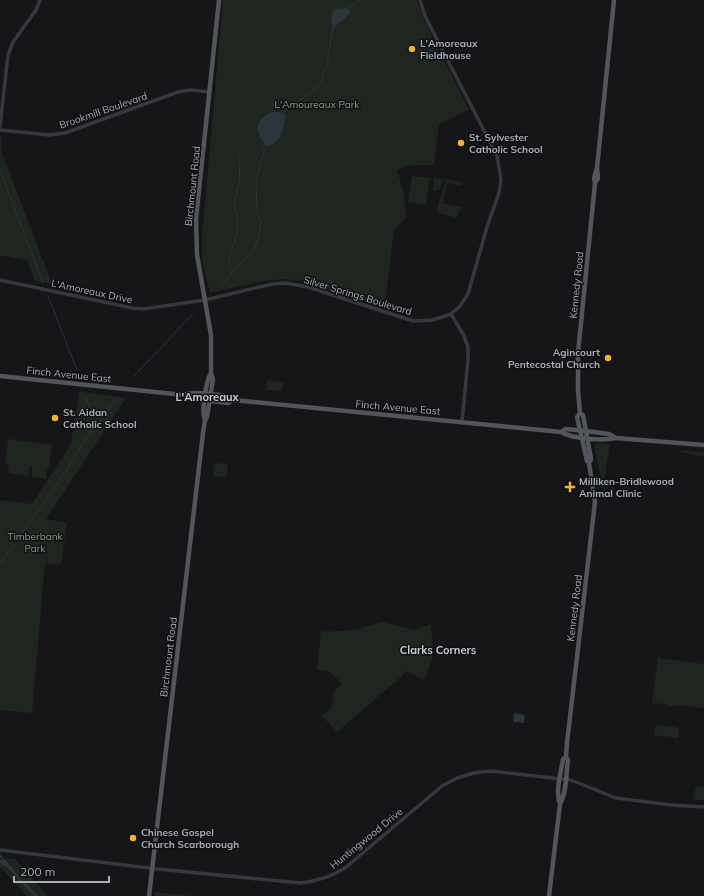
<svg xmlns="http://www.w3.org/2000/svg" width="704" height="896" font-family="Mulish,sans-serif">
<rect width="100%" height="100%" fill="#161618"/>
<path fill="#1e261f" d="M223 0H417L424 20 469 110 439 124 434 165H412L397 170 404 193 406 218 394 230 385 306 299 281 284 279 264 281 210 293 202 259V236Z
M0 136H2L1 150 52 284 35 281 27 261 6 256H0Z
M412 176 430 178 426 205 408 202Z
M434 178 442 179 443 181 439 190 433 191Z
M446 179 462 182 461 186 448 183 445 195H444L443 203 462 207 461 211H459L457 218 436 212Z
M267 380 283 382 282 391 266 390Z
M79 391 126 398 46 519 67 523 61 565 45 563 32 713 0 710V500L32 504 71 444Z
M8 439 52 445 49 469H47L46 479 32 477V467H29V477L8 473 9 465 5 464Z
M596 443 610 444 603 488 594 446Z
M681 450 704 452V457L680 452Z
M215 463 227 464 228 465 227 476 225 477 214 476 213 474 214 464Z
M382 622 415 630 431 624 433 650 432 659 424 680 406 671 402 676 337 732 322 716 332 707 331 705 334 701 332 695 337 688H338L342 683 328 671 317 670 321 631C343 633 362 628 382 622Z
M658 658 704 664V708L674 705 672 707 665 704 652 703Z
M656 724 679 728 678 738 654 735Z
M696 786 704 787V800H693Z
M0 859H15L48 896H27L0 867Z
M155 892 193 896H155Z"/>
<path fill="#2c353c" d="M346 8 351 11C347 18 339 21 333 29L331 17 334 9Z
M272 112H280L285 114C285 129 280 143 266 147 256 131 252 122 272 112Z
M514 713 525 715 524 723 513 722Z
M0 854 18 875 38 896H34L8 868 0 863V859L2 861 3 860 0 857Z"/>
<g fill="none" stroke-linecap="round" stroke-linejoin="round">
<path stroke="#2c353c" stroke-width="1" d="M348 8 361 0
M282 114 316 88 321 82 328 62V54L333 28
M0 170 43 283
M231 273 229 259 237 234V214L234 204 239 184 240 156
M220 285 229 278 237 266 242 263 252 252 258 239 261 223 257 212 256 181 264 151V145
M48 296 77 370
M133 377 193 314
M86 397 96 424
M0 564 60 480 91 431 94 429 116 399"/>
<path stroke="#37383d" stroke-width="3.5" d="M0 126 8 55 13 42 36 10 40 0
M0 130 49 135 65 133 178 92 190 90 210 92
M0 280 132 308 143 309 205 300 272 284 286 283 308 287 413 321 433 320 451 314 460 306 468 294 487 227 499 193 501 179 497 156 425 16 420 0
M451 314 463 334 468 347V360L462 422
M0 850 157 869 301 883C318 881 331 877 345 868L442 786 457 778 474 773 491 771 571 780 616 798 671 805 704 807"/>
<path stroke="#53555c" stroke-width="4.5" d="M595 183 598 178 597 168 614 0
M0 376 184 395 187 398 228 403 233 400
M184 395C190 391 220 394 227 397 229 398 231 399 233 400L561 432C573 439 603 441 616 438L704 445
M205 420C201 412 206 381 211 373
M561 432 566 429 586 431 609 434 616 438
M589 463 591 459 583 415 580 413 578 391V353L595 183 594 178 597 168
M560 804C555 791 561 773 563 759L566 757
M149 896 203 433 205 420 207 417 213 379 211 373V335L197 255 196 219 219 0
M549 896 560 804C567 792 566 773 568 760L566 757 567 743 595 502 589 463 587 461 577 417 580 413"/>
</g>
<g fill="#f2b134" stroke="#111113" stroke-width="1.5">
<circle cx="412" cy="49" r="4"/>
<circle cx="461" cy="143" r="4"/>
<circle cx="608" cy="358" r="4"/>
<circle cx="55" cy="418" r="4"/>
<path d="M568 481h4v4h4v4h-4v4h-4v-4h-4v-4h4z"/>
<circle cx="133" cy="838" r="4"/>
</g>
<g text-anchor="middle" stroke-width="3" stroke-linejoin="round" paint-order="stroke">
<g font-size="10" font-weight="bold" fill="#a8adb8" stroke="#111113" text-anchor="start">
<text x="420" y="47">L'Amoreaux<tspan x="420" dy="12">Fieldhouse</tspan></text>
<text x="469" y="141">St. Sylvester<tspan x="469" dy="12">Catholic School</tspan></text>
<text x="600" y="356" text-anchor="end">Agincourt<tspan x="600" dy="12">Pentecostal Church</tspan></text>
<text x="63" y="416">St. Aidan<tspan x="63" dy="12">Catholic School</tspan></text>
<text x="579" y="485">Milliken-Bridlewood<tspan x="579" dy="12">Animal Clinic</tspan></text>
<text x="141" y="836">Chinese Gospel<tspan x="141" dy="12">Church Scarborough</tspan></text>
</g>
<g font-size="10" fill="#7fa381" stroke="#111113">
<text x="317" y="108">L'Amoureaux Park</text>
<text x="35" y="540">Timberbank<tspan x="35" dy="12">Park</tspan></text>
</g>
<g font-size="10" fill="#a8adb8" stroke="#111113">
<text transform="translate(103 110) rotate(-19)" y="4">Brookmill Boulevard</text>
<text transform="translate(192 186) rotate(-84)" y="4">Birchmount Road</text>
<text transform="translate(576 285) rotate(-84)" y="4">Kennedy Road</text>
<text transform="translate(92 291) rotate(12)" y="4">L'Amoreaux Drive</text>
<text transform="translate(358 295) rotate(17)" y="4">Silver Springs Boulevard</text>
<text transform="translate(69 374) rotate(6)" y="4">Finch Avenue East</text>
<text transform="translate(398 407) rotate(5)" y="4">Finch Avenue East</text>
<text transform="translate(574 608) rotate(-83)" y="4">Kennedy Road</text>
<text transform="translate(168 657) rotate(-83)" y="4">Birchmount Road</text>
<text transform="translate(366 838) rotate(-39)" y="4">Huntingwood Drive</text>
</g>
<g font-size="11" font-weight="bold" fill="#c9ccd4" stroke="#111113">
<text x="207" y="401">L'Amoreaux</text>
<text x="438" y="654">Clarks Corners</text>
</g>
</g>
<path d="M14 876v6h95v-6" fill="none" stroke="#a8adb8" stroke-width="2"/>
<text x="20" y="876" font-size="12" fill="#a8adb8" stroke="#111113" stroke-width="3" paint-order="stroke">200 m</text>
</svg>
